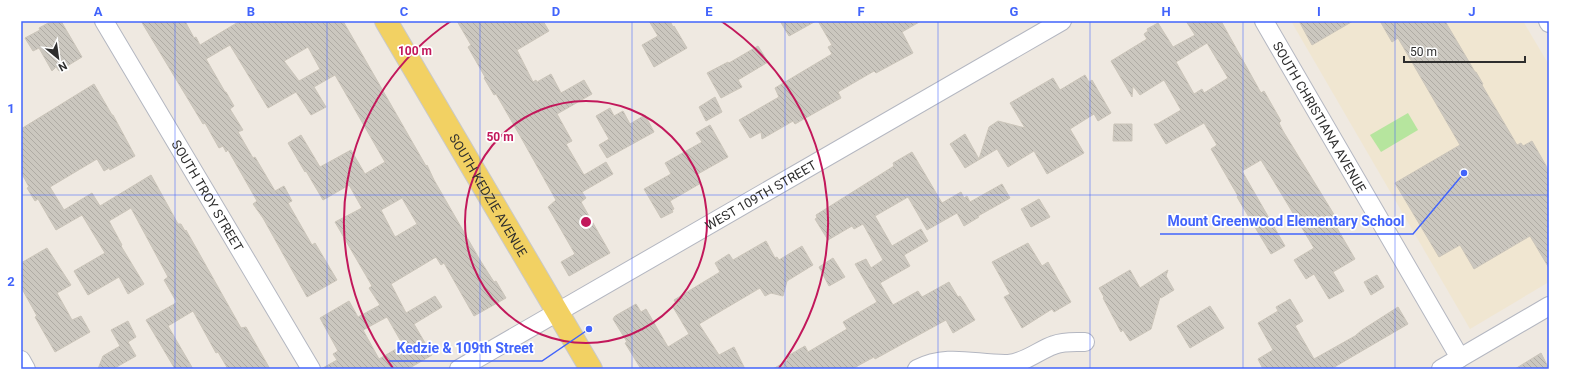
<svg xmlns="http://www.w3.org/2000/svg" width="1570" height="390" font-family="Roboto,sans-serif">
<defs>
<pattern id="building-back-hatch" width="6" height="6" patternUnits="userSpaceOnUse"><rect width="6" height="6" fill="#cbc7bf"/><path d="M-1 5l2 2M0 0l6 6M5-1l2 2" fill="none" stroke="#afaba4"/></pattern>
</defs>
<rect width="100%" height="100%" fill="#efe9e1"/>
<path fill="#f0e6d1" d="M1291 21H1523L1549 65V282L1470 329Z"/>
<path fill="#b6e59e" d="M1408 113 1418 130 1381 152 1370 135Z"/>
<path fill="url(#building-back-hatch)" stroke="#cbc5ba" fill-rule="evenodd" d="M52 21H61L82 57 59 71 56 67 52 71 39 48 33 51 25 38 40 30 39 28Z
M141 21H185L194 38 196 37 200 45 240 21H343L426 166 427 165 434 180 480 260 494 282 496 281 506 298 474 316 444 263 441 265 436 257 391 284 406 313 435 296 442 307 414 324 432 355 408 369H321L337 360 333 354 338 351 320 318 349 301 358 317 380 305 369 288 372 286 335 222 362 208 349 185 323 200 306 171 305 172 288 143 301 135 320 167 351 150 365 174 385 162 335 75 314 87 326 107 311 115 296 92 268 108 230 45 206 59 225 92H226L234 106 230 109 243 130 238 132 253 158 255 157 275 191 284 186 292 201 288 203 312 245 315 243 337 280 307 297 263 218 253 204 257 201 228 150 226 152 223 146 219 148 205 123 203 124ZM308 47 320 69 299 81 284 61ZM402 198 417 224 395 237 381 210ZM387 317 403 345 379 359 363 330Z
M457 21H543L549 31 517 50 533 82 536 80 537 82 551 74 561 93 584 80 592 94 557 114 572 141 566 144 584 175 606 162 613 174 582 192 586 198 581 202 610 253 569 276 561 262 575 254 548 207 556 200 523 141 496 94 494 95 484 78 485 77 468 47 471 45Z
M649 21H670L673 27 674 26 687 48 654 67 642 45 658 36Z
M780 21H816L789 36Z
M818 21H921L902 32 913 53 876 73 874 71 838 92 841 98 795 124 793 121 762 139 761 132 750 138 739 120 779 97 775 88 832 54 828 47 832 45Z
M1186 21H1221L1261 93 1264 91 1281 121 1279 123 1283 131 1341 226 1337 228 1355 259 1333 272 1344 291 1329 299 1314 274 1306 279 1294 260 1314 248 1261 160 1242 171 1285 246 1271 254 1237 197 1238 196 1211 149 1217 145 1204 123 1166 144 1154 124H1157L1181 110 1164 80 1140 95 1133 86 1132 97 1111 61 1147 39 1144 34 1148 31 1147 29 1158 23 1173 47 1195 35ZM1207 43 1228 78 1204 93 1202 89 1194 94 1176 62Z
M1299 21H1353L1312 45Z
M1380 21H1445L1475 72H1476L1483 84 1482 85 1517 145 1521 143 1523 146 1532 141 1549 171V268L1530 236 1474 269 1460 245 1439 257 1395 183 1460 145 1398 38 1392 42Z
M758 46 768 62 738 80 742 87 721 98 707 73 728 62 729 63Z
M1085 75 1089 82 1092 80 1111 113 1098 121 1094 114 1070 129 1084 153 1047 174 1034 151 1008 167 997 149 965 168 950 144 965 134 979 159 989 127 998 121 1025 128 1010 103 1053 78 1060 90Z
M94 84 112 115H113L135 156 110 170 109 168 104 171 97 159 50 187 64 210 92 193 100 206 151 175 178 224H181L185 231 186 230 241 328 246 327 270 369H228L218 352 216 353 193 311 168 326 193 369H175L146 320 176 303V301L164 280 168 277 131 208 109 221 122 245 121 246 144 284 128 294 119 277 88 295 74 271 105 253 82 215 56 230 38 199 35 201 27 188 29 187 21 172V129Z
M715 97 722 112 706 121 699 107Z
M610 108 614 116 623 111 630 124 645 115 654 132 607 158 599 145 609 139 596 116Z
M1114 124H1132V141H1113Z
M710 125 728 157 696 175 701 183 670 201 674 209 672 210 673 212 661 218 644 189 671 174 665 163 702 142 696 133Z
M912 152 942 203 961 192 964 198 967 196 970 202 1002 184 1010 198 978 216 979 217 964 226 957 213 927 230 908 197 875 216 892 246 921 229 928 241 904 255 910 266 880 283 893 305 918 291 922 297 949 282 958 297 960 296 975 320 953 333 946 320 875 359 874 357 852 369H773L788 360 786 357 805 346 808 352 847 329 843 322 877 302 855 264 866 259 871 268 883 260 863 224 854 229 852 226 828 240 815 219 817 218 816 215 894 166 893 163Z
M1039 199 1050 217 1031 227 1021 209Z
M766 241 775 258 777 257 779 260 802 246 813 265 787 281 783 296 771 293 765 296 760 288 699 324 719 355 734 347 745 369H641L625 343 627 342 613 319 615 316 636 304 641 312 646 309 668 347 689 334 673 307 677 305 674 300 720 272 715 263 729 254 733 260Z
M1028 243 1042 266 1048 262 1071 302 1054 312 1052 309 1022 328 1004 297 1010 294 992 262Z
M47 248 71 285 57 293 72 320 81 316 90 332 55 352 35 317 37 316 21 287V263Z
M833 258 845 277 829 286 819 267Z
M1130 270 1140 288 1168 270 1166 276 1174 290 1161 298 1160 297 1151 329 1130 341 1123 330 1121 332 1103 298 1104 297 1099 288Z
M1377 275 1384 287 1371 295 1364 282Z
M1290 299 1303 321 1295 326 1314 359 1355 336 1362 330 1398 307 1408 324 1331 369H1263L1258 359 1273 350 1258 323 1278 311 1276 307Z
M1210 306 1224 328 1190 348 1177 326Z
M128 321 136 337 128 342 136 356 113 369H98L103 356 120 346 111 330Z
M1541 353 1549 369H1515Z"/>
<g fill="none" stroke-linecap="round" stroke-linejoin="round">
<g stroke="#b4b7c1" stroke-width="20">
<g id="minor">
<path id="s1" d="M104 21 311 369"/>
<path id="s2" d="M1264 21 1460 358"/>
<path d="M1548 21 1549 23"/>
<path d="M21 360 26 369"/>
<path id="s3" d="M459 369 1062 21"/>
<path d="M917 369C949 353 976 365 1008 364 1025 363 1039 350 1054 345 1064 341 1074 342 1085 342"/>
<path d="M1441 369 1549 306"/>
</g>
</g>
<g stroke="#c9c9c9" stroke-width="24">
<g id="major">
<path id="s4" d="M386 21 591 369"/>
</g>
</g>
<use href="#minor" stroke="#fff" stroke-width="18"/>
<use href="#major" stroke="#f2d163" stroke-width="22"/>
</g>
<path fill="none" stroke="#4264fb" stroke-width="1" stroke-opacity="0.55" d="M175 21V369M327 21V369M480 21V369M632 21V369M785 21V369M938 21V369M1090 21V369M1243 21V369M1395 21V369M21 195H1549"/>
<g fill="none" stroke="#c2185b" stroke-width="2">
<circle cx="586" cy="222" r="121"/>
<path d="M393 368A242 242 0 0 1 451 21M721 21A242 242 0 0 1 779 368"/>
</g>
<g text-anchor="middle" stroke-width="3.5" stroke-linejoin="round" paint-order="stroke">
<g font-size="13" fill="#2e2e2e" stroke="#fff">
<text dy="5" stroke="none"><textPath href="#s2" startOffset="111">SOUTH CHRISTIANA AVENUE</textPath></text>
<text dy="5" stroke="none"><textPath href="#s1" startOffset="203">SOUTH TROY STREET</textPath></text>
<text dy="5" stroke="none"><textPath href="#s4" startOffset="202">SOUTH KEDZIE AVENUE</textPath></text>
<text dy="5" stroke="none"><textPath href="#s3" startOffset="348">WEST 109TH STREET</textPath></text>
</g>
</g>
<circle cx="586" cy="222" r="6" fill="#c2185b" stroke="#fff" stroke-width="2"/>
<g font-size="12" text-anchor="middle" font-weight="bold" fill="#c2185b" stroke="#fff" stroke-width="3.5" stroke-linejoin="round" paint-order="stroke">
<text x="415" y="55">100 m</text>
<text x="500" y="141">50 m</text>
</g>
<path fill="none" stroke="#4264fb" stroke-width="1.5" d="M1464 173L1413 234H1160M589 329L542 361H389"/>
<g fill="#4264fb" stroke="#fff" stroke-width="1.5">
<circle cx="1464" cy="173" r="4"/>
<circle cx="589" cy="329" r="4"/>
</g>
<g font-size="14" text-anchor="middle" font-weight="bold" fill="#4264fb" stroke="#fff" stroke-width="3.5" stroke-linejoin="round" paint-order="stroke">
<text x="1286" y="226">Mount Greenwood Elementary School</text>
<text x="465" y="353">Kedzie &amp; 109th Street</text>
</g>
<rect width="1570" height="390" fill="none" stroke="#ffffff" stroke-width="44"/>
<g transform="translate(58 58) rotate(151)" stroke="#ffffff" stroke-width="3" paint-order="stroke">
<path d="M0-3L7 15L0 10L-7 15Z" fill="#2e2e2e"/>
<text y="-6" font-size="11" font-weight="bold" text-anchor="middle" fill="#2e2e2e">N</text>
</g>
<path d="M1404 56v6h121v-6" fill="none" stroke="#2e2e2e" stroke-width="2"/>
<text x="1410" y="56" font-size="12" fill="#2e2e2e" stroke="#ffffff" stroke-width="3" paint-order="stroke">50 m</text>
<rect x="22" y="22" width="1526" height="346" fill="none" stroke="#4264fb" stroke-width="1.5"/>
<g font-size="13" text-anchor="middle" font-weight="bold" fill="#4264fb">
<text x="98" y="16">A</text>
<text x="251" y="16">B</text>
<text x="404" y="16">C</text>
<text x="556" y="16">D</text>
<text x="709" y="16">E</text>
<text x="861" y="16">F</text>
<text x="1014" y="16">G</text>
<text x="1166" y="16">H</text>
<text x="1319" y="16">I</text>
<text x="1472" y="16">J</text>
<text x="11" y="113">1</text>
<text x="11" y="286">2</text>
</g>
</svg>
